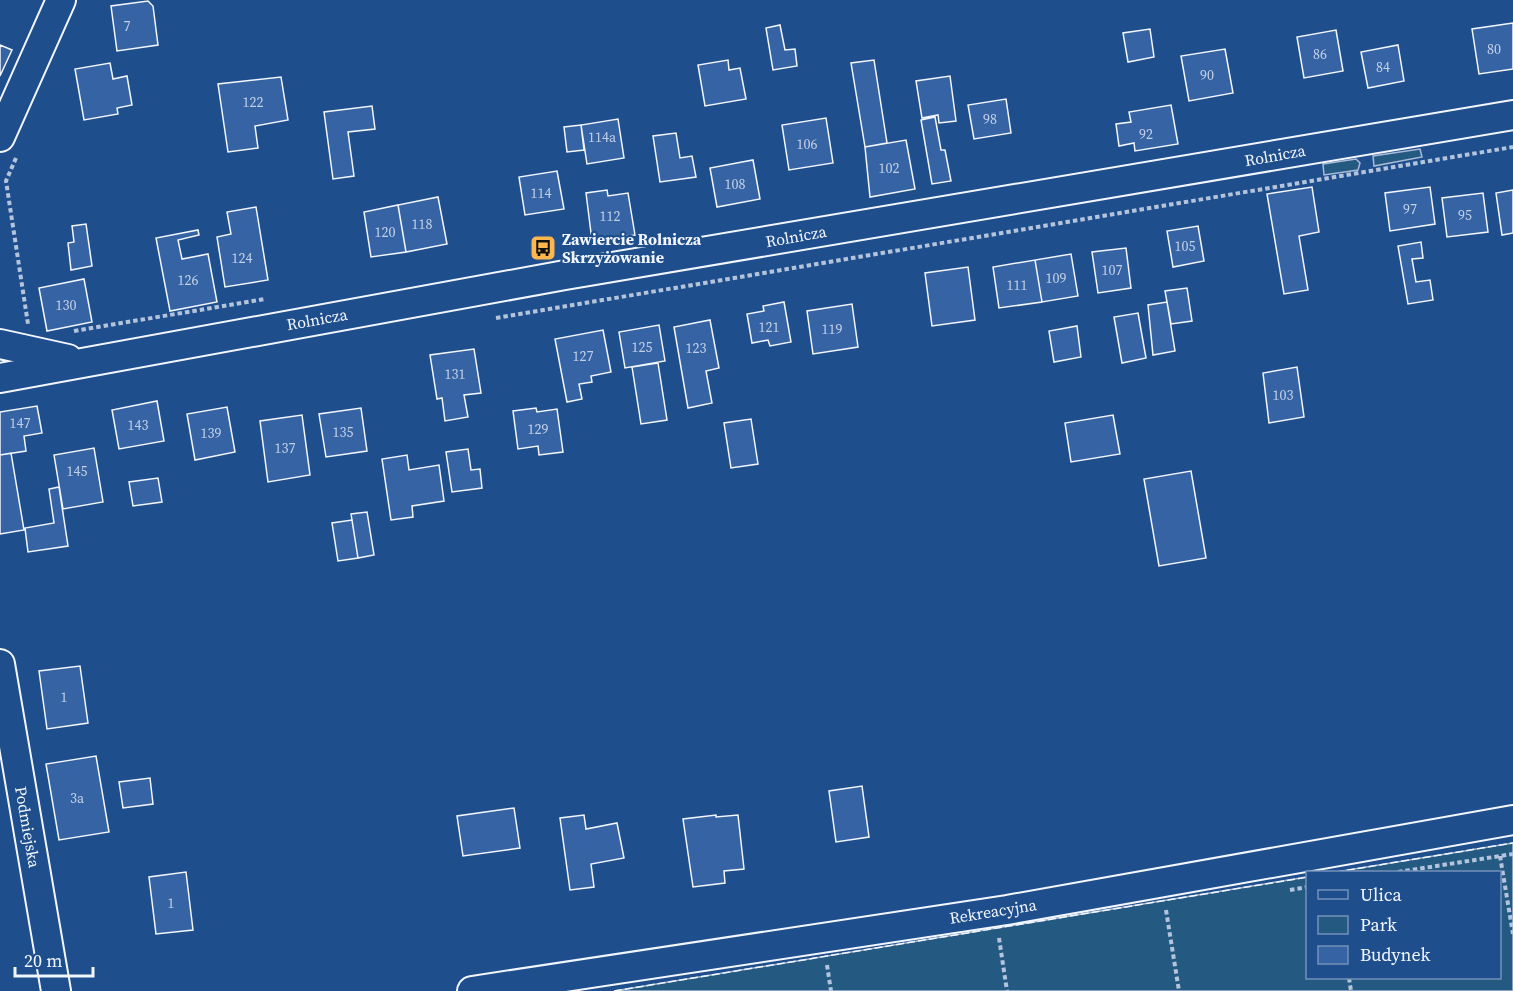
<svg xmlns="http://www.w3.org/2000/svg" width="1513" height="991" font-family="'Source Serif 4',serif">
<rect width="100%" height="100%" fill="#1f4e8c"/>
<path fill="#245a82" stroke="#a8bbd7" stroke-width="1.5" d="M1420 149 1422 157 1374 166 1373 156Z
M1356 159 1360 163 1358 170 1324 175 1323 164Z
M1513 843V991H614L1307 877 1308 978H1500V872H1336Z"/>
<path fill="#3563a3" stroke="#f2f6ff" stroke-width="1.5" d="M148 1 153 6 158 45 117 51 111 6Z
M1513 23V69L1479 74 1472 29Z
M780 25 785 50 795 49 797 66 773 70 766 28Z
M1150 29 1154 57 1128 62 1123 33Z
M1336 30 1343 71 1304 78 1297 37Z
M0 45 12 50 0 76Z
M1398 45 1404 81 1368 88 1361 52Z
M1225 49 1233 93 1189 101 1181 56Z
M728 60 729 70 740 68 746 99 705 106 698 65Z
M874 60 887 143 865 147 851 63Z
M110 63 113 79 127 76 132 105 117 108 118 114 84 120 75 69Z
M950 76 956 121 939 123 938 115 922 118 916 81Z
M281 77 288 120 255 126 258 148 228 152 218 84Z
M1006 99 1011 133 974 139 968 105Z
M1171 105 1178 144 1135 151 1134 143 1119 146 1116 124 1131 122 1129 112Z
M372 106 375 129 348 132 354 176 333 179 324 112Z
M935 117 941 150H945L951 181 932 184 921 120Z
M826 118 833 163 789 170 782 125Z
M618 119 624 158 587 164 581 125Z
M581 125 584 150 567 152 564 127Z
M676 133 680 158 692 156 696 177 660 182 653 136Z
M906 140 915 189 870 197 865 147Z
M753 160 760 199 717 207 710 168Z
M557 171 564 209 525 215 519 177Z
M1312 187 1319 232 1299 236 1308 290 1284 294 1267 194Z
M1430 187 1435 224 1390 231 1385 193Z
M607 190 608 196 628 193 635 235 592 241 586 193Z
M1513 190V233L1502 235 1496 193Z
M1483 193 1488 232 1447 237 1442 198Z
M438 197 447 244 406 252 398 205Z
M398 205 406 252 371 257 364 212Z
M256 207 268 280 225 287 217 237 231 234 227 212Z
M86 224 92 266 71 270 68 243 74 242 72 226Z
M1198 226 1204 261 1173 267 1167 231Z
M198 230 199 235 178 240 182 259 208 254 217 302 170 311 156 238Z
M1421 242 1423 258 1412 259 1416 282 1430 280 1433 300 1408 304 1398 246Z
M1126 248 1131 288 1098 293 1092 252Z
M1071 254 1078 296 1042 302 1035 260Z
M1035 260 1042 302 999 308 993 267Z
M968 267 975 320 932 326 925 273Z
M84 279 92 322 47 331 39 288Z
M1187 288 1192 321 1171 324 1165 291Z
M784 302 791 342 770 346 768 340 752 343 747 314 764 311 763 306Z
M1167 302 1175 351 1153 355 1148 305Z
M852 304 858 347 813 354 807 311Z
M1138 313 1146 358 1122 363 1114 317Z
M710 320 719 368 706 371 712 403 688 408 674 327Z
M659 325 665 361 625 368 619 332Z
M1077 326 1081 357 1054 362 1049 331Z
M603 330 611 372 591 376 592 382 579 384 582 399 567 402 555 339Z
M474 349 481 393 464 395 468 417 445 421 442 398 437 399 430 355Z
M658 363 667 420 641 424 632 367Z
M1297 367 1304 417 1269 423 1263 373Z
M157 401 164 441 119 449 112 410Z
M37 406 42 433 24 436 26 451 0 455V412Z
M227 407 235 452 195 460 187 414Z
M361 408 367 451 326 457 319 414Z
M536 408 537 412 557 409 563 452 539 455 538 446 518 449 513 411Z
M302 415 310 475 268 482 260 421Z
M1113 415 1120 454 1071 462 1065 423Z
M751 419 758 464 731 468 724 423Z
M94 448 103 502 63 509 54 455Z
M468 449 471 470 480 469 482 488 452 492 446 452Z
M11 453 24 530 0 534V455Z
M407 455 409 470 439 465 444 501 412 506 413 517 391 520 382 459Z
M1191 471 1206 558 1159 566 1144 479Z
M158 478 162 502 133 506 129 482Z
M59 487 68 546 28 552 25 528 54 523 49 489Z
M367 512 374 555 358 558 351 514Z
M352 520 358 558 338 561 332 523Z
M80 666 88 723 47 729 39 671Z
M96 756 109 832 59 840 46 764Z
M150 778 153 804 123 808 119 782Z
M862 786 869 837 836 842 829 791Z
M514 808 520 848 463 856 457 816Z
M584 815 586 829 617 823 624 858 591 864 594 887 570 890 560 818Z
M716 815V817L738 815 744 869 724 871 725 883 693 887 683 819Z
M186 872 193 930 156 934 149 877Z"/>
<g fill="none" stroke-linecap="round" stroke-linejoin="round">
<g stroke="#f2f6ff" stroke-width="32">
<path id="minor" d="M0 137 61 0
M0 344 68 359
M0 378 565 275 1513 115
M0 664 56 991
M472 991 1007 910 1513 820"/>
</g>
<path stroke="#b3c4dc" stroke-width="4" stroke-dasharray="4.5 3" stroke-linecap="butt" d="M16 158 6 181 28 324
M496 318 1513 147
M74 331 265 299
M1500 856 1513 934
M1398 872 1513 854
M1290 890 1308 887
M1166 910 1179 991
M999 938 1007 991
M827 965 831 991
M1349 978 1351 991"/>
<use href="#minor" stroke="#1f4e8c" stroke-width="28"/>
<path stroke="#f2f6ff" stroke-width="1.5" stroke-dasharray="8 3" stroke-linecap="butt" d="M1336 872 1513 843
M614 991 1308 877"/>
</g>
<defs>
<g id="bus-square" transform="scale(1.35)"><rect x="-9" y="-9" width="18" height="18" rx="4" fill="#ffb74d" stroke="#1f4e8c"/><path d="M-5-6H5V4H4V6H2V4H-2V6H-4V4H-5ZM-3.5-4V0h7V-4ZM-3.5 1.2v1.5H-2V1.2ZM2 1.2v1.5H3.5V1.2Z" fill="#111"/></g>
</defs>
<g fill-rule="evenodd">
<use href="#bus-square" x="543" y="248"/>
</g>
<g text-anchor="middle" stroke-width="4.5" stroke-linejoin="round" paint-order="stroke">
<g font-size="14" fill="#c3d1e8">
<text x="127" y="31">7</text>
<text x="1494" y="54">80</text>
<text x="1320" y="59">86</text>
<text x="1383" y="72">84</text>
<text x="1207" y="80">90</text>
<text x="253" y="107">122</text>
<text x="990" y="124">98</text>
<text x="1146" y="139">92</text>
<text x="602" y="142">114a</text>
<text x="807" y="149">106</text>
<text x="889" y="173">102</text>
<text x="735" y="189">108</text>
<text x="541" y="198">114</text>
<text x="1410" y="214">97</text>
<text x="1465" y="220">95</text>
<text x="610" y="221">112</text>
<text x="422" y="229">118</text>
<text x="385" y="237">120</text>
<text x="1185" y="251">105</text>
<text x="242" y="263">124</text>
<text x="1112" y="275">107</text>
<text x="1056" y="283">109</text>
<text x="188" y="285">126</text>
<text x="1017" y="290">111</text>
<text x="66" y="310">130</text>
<text x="769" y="332">121</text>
<text x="832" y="334">119</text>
<text x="642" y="352">125</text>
<text x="696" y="353">123</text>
<text x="583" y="361">127</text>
<text x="455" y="379">131</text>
<text x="1283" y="400">103</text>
<text x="20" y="428">147</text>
<text x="138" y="430">143</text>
<text x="538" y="434">129</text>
<text x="343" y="437">135</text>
<text x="211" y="438">139</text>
<text x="285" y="453">137</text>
<text x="77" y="476">145</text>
<text x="64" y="702">1</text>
<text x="77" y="803">3a</text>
<text x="171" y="908">1</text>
</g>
<g font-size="16" fill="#f2f6ff" stroke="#1f4e8c">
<text transform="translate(1275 155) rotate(-10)" y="6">Rolnicza</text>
<text transform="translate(796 236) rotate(-10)" y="6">Rolnicza</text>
<text transform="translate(317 319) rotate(-10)" y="6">Rolnicza</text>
<text transform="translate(28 827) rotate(80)" y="6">Podmiejska</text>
<text transform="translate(993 911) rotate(-9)" y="6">Rekreacyjna</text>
</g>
<g font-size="16" font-weight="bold" fill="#f2f6ff" stroke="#1f4e8c" text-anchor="start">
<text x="562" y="245">Zawiercie Rolnicza<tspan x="562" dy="18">Skrzyżowanie</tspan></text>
</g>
</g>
<rect x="1306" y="871" width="195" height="108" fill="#1f4e8c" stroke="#7391ba" stroke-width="1.5"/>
<rect x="1318" y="890" width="30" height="9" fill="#1f4e8c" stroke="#7391ba" stroke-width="1.5"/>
<text x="1360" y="901" font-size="18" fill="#f2f6ff">Ulica</text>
<rect x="1318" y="916" width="30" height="18" fill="#245a82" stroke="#7391ba" stroke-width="1.5"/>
<text x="1360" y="931" font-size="18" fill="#f2f6ff">Park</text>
<rect x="1318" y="946" width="30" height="18" fill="#3563a3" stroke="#7391ba" stroke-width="1.5"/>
<text x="1360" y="961" font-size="18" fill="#f2f6ff">Budynek</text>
<path d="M15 967v9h78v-9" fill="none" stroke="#f2f6ff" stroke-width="3"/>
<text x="24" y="967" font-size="18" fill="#f2f6ff" stroke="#1f4e8c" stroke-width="4.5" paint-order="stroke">20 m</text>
</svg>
